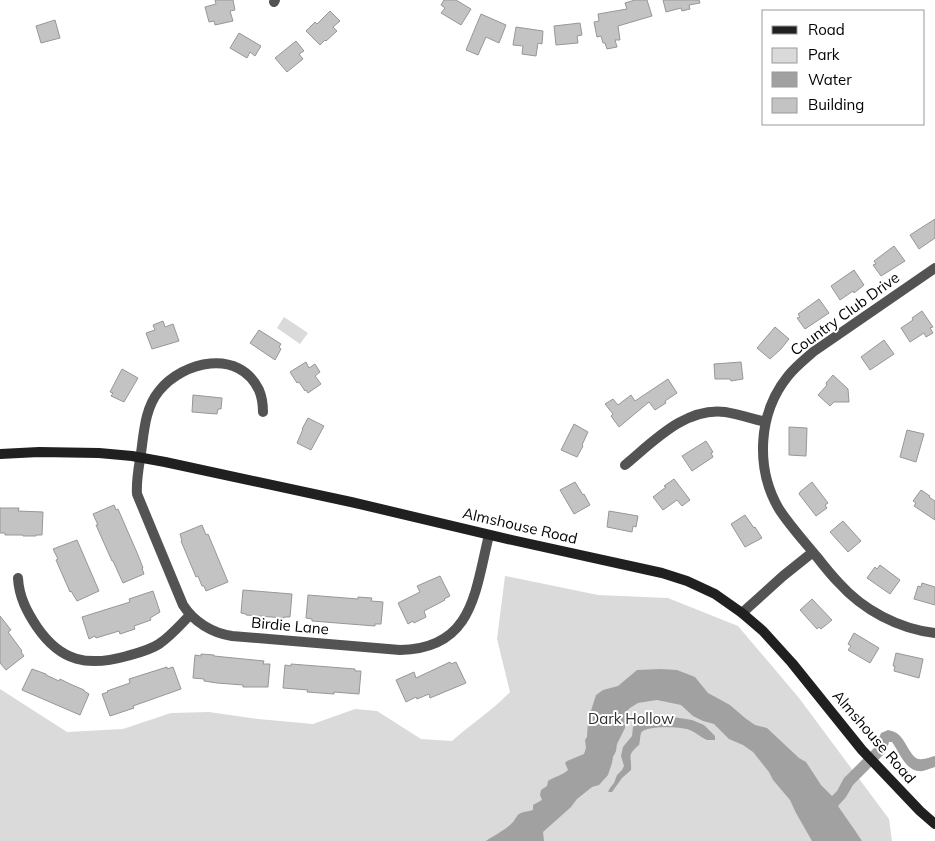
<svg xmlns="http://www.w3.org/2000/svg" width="935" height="841" font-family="Mulish,sans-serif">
<rect width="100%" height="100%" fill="#fff"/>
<path fill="#dadada" d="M284 317 308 333 300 344 277 328Z
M505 576 598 595 668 598 738 626 799 698 889 819 892 841H0V689L67 732 123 729 171 713 209 712 258 719 313 724 355 709 377 711 421 739 452 741C471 724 492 711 510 692L497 639Z"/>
<path fill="#a1a1a1" d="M661 669 677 670 695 677 708 693 730 705 745 718 755 725 767 728 799 758 806 762 821 785 832 796 837 791 844 778 876 746 881 733 888 730C892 731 896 732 899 735 906 741 911 758 919 759 924 760 930 757 935 756V767C931 768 927 770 923 771 906 773 900 753 892 742H889L886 752 853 785 846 797 838 806 856 832 862 841H812L796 813 790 800 773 780 769 772 753 752 743 745 729 739 714 724 703 721 693 716 681 705 657 700 638 703 630 708 626 712 625 715V728L617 744 616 751 613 757 612 763 608 775 599 785 592 787 577 799 571 807 543 832 544 841H486C493 836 507 829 513 822 516 819 516 815 521 813 525 811 528 812 533 810V805L542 800 540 795 541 790 547 786 548 781C554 777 563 775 568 770L565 763 567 761 584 754 586 748 585 740 587 737 588 720 596 695 603 690 618 686 637 670Z
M661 715 692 720 704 725 715 736V740C712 740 710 740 707 740 702 738 694 731 687 729 679 727 645 725 641 733 640 736 640 742 639 745 626 756 632 755 631 770L622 778 612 792H608L610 788 614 783 617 775 622 770 624 766 621 756 623 747 632 736 633 727 639 720 648 716Z"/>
<path fill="#c3c3c3" stroke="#979797" d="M215 0H233L235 10 230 11 233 21 215 25 214 21 209 22 205 7 216 4Z
M444 0H456L471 9 461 25 441 13 445 8 441 5Z
M635 0H647L652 16 618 26 620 40H615L617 47 607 49 605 43H603L601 36 597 37 594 22 599 21 598 14 627 9 625 3Z
M663 0H699L700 3 689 5 690 9 682 11 681 8 666 12Z
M330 11 340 21 333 27 337 31 326 41 325 40 320 45 306 31 315 22 317 24Z
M481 14 506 25 499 43 486 37 478 55 466 50Z
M55 20 60 38 41 43 36 26Z
M580 23 582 35 577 36 578 43 556 45 554 26Z
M516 27 543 31 542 44 538 43 536 56 522 54 523 46 513 45Z
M239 33 261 46 255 56 250 52 247 58 230 48Z
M296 41 304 51 299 54 303 59 287 72 275 58Z
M935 219V238L919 249 910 235Z
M894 246 905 261 881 276 873 265 876 264 874 261Z
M854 270 864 285 854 293 853 291 840 300 831 286Z
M819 299 829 313 805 329 797 318 800 317 798 314Z
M922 311 933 327 930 328 933 333 926 337 924 333 910 342 901 328 913 320 912 318Z
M163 321 165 327 173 324 179 341 152 349 146 333 155 330 153 325Z
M775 327 789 339 781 349 770 359 757 348Z
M259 330 281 344 279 347 281 349 275 360 250 343Z
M884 340 894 354 870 370 861 357Z
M306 362 309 368 315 364 320 372 315 376 321 384 308 393 306 390 305 391 299 382 297 383 290 372Z
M741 362 743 379 731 381 730 379H715L714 364Z
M122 369 138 378 124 402 111 396 113 393 110 392Z
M833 375 848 389 849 402H834L830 406 818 395 827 385 826 383Z
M668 379 677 393 665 401 666 403 655 410 649 402 619 427 611 416 613 414 605 404 613 399 618 405 631 395 635 401Z
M193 395 222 398 221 409H218L217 414 192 412Z
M308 418 324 426 311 450 297 443 303 429H302Z
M574 424 588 432 582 445 583 446 577 457 561 450Z
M789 427 807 428 806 456 789 455Z
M907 430 924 434 916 462 900 457Z
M706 441 713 452 711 453 713 457 692 471 682 456Z
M674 479 690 500 682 506 677 500 663 510 653 497 666 487 664 486Z
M575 482 583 495 584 494 590 505 574 514 560 490Z
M812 482 828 503 825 505 827 508 816 516 799 494 800 492Z
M921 490 930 496 929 497 935 501V520L914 506 916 503 913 501Z
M114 505 116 510 118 509 138 555 143 568H142L144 574 123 583 113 561H112L96 525H98L93 514Z
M0 508H19L18 511 43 512 42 535H36V536H23V535H5V533H0Z
M609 511 638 516 636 527 633 526 632 532 607 527Z
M745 515 754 528 755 527 762 538 745 547 731 524Z
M843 521 861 541 848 552 830 532Z
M202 525 206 535 208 534 228 582 206 591 204 586H202L198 576 196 577 181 541H182L180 534Z
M77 540 99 591 77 601 71 591 70 592 56 560 58 559 53 549Z
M880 565 900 580 890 594 867 578 875 567 877 569Z
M440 576 450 596 444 599 445 600 424 611 426 617 414 623 413 621 408 624 398 603 420 592 417 586Z
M922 583 935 587V605L914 599 918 586 921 587Z
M243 590 292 594 290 617H284V618L246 615V614L241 613Z
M153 591 160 612 150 618 151 620 134 626 135 629 120 634 119 631 96 638 95 636 89 639 82 617 130 602 129 599Z
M308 595 358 599V597L372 598 371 601 383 602 381 624H375V626L312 621V619L306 618Z
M812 599 832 620 821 629 819 627 817 629 800 610Z
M0 616 11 630 8 632 22 651 21 652 24 656 6 670 0 663Z
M854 633 879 648 870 663 848 650 851 646 848 644Z
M896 653 923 659 919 678 894 671 895 666H893Z
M201 654 214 655V656L264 661 263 664H270L268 687H243V685L217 683 204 681V679L193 678 195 655 201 656Z
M450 662 451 664 456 662 466 683 430 698 429 694 417 699 416 697 406 702 396 680 414 672 416 678Z
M291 664 355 669V671H361L359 694 334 692V694L307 692 308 690 283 688 285 665 291 666Z
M167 667V669L173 667 181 689 133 706 134 708 110 716 102 694 108 692 107 691 130 683 129 679Z
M32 669 46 674V675L59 681 60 679 70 684 84 690V691L89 694 80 715 22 690Z"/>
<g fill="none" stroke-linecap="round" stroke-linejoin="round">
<path stroke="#535353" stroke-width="10" d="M274 2 275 0
M935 268 813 352C804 360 795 367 788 376 758 413 755 468 779 509 790 526 804 541 817 557 824 566 831 575 839 583 863 610 899 629 935 633
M263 412C263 404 262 397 259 390 239 348 183 361 159 391 145 408 144 432 141 453 139 466 136 480 137 494L183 605C194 622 212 633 232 636L400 650C473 649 475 592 489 535
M625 465C653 442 685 407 725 412 738 414 753 419 766 422
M18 578C19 597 27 612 37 627 61 662 88 667 127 656 138 653 150 650 159 644 171 636 180 625 190 615
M742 613 783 576 813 552"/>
<path stroke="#202020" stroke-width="10" d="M0 454 39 452 99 453 132 456 165 462 351 502 512 540 662 573 687 581 715 594 742 613 763 631 792 663 862 750 920 811 935 824"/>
</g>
<g text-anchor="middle" stroke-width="4" stroke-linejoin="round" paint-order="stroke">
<g font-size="15" fill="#000" stroke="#fff">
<text transform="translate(845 314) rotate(-36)" y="5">Country Club Drive</text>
<text transform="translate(520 526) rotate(13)" y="5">Almshouse Road</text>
<text transform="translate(290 626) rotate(5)" y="5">Birdie Lane</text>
<text transform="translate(874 737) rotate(49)" y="5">Almshouse Road</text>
</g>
<g font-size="15" fill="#313131" stroke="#fff">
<text x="631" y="724">Dark Hollow</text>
</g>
</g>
<rect x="762" y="10" width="162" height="115" fill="#ffffff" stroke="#999999"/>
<rect x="772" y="26" width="25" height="8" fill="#202020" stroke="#999999"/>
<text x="808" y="35" font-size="15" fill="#000000">Road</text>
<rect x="772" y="48" width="25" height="15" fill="#dadada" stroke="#999999"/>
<text x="808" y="60" font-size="15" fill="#000000">Park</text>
<rect x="772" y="72" width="25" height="15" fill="#a1a1a1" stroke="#999999"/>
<text x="808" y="85" font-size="15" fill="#000000">Water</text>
<rect x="772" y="98" width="25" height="15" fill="#c3c3c3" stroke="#999999"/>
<text x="808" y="110" font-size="15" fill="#000000">Building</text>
</svg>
